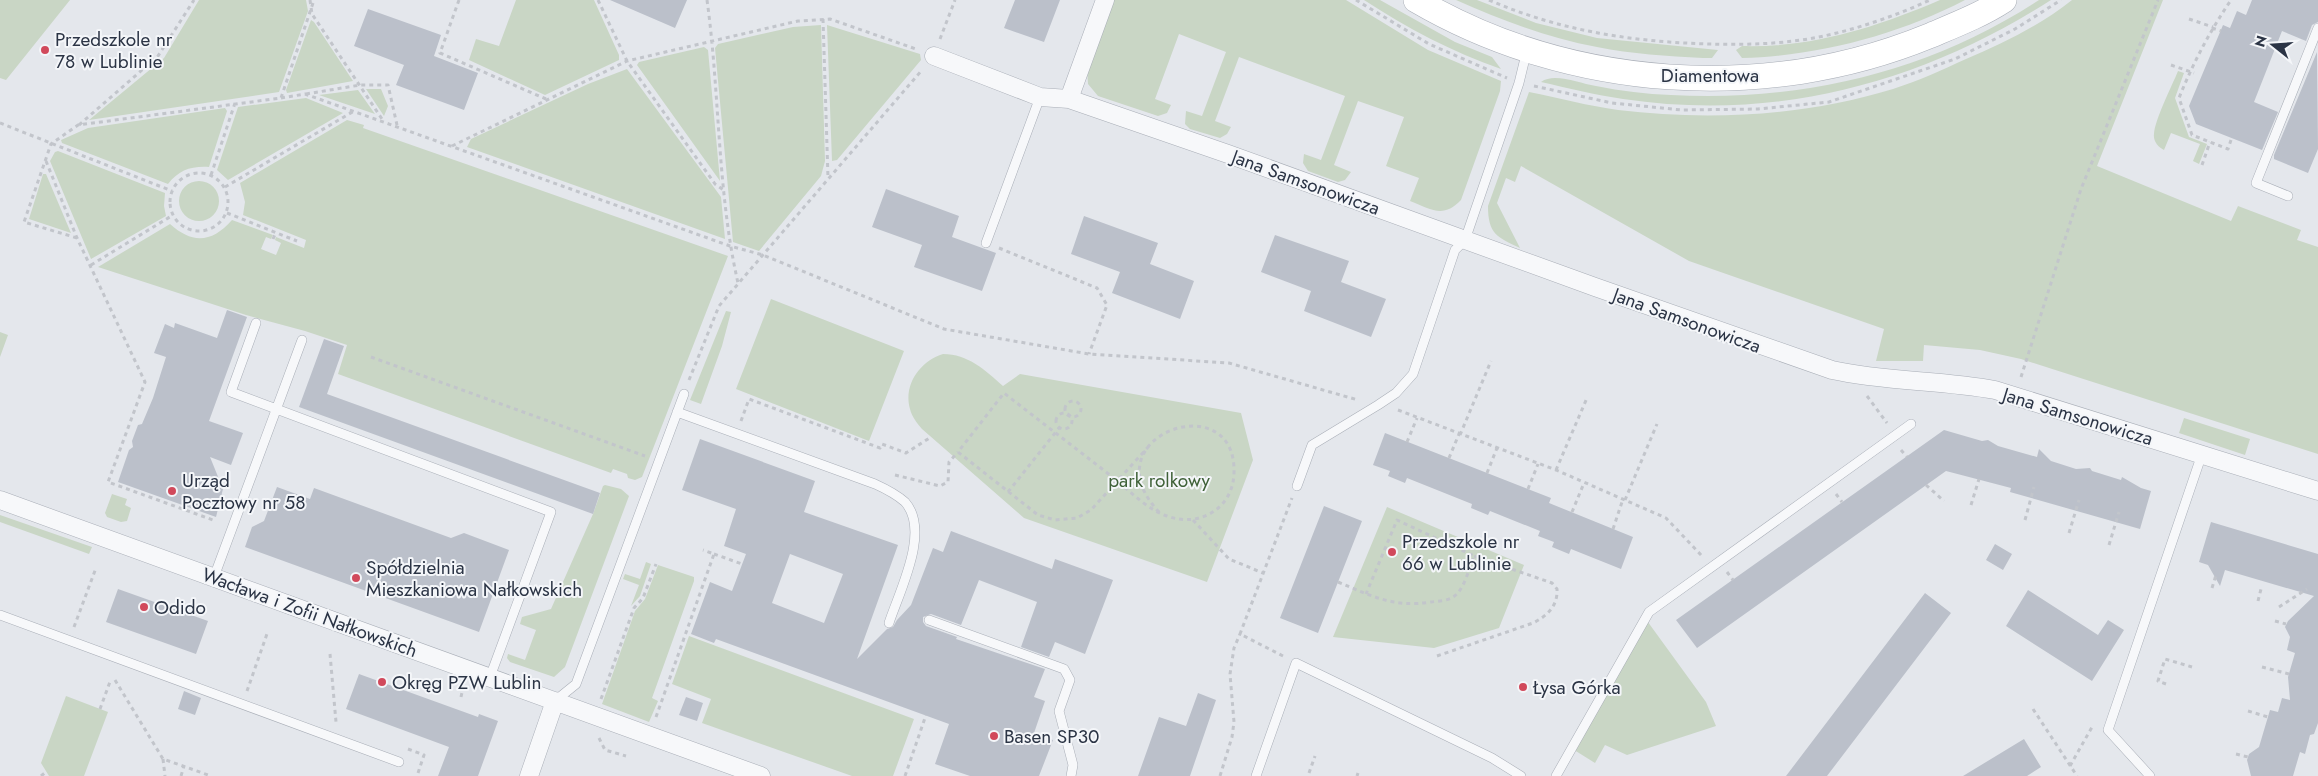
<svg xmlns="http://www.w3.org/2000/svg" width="2318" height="776" font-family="Jost,sans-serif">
<rect width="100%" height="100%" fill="#e4e7ec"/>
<path fill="#c9d6c5" d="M0 0H70L6 80 0 78Z
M199 0H306L308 11 279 92 89 120 164 58Z
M516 0H594L619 55V60L545 95 469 60 476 39 499 46Z
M1113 0H1346L1428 50 1501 81 1500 91 1461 200C1443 219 1431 209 1410 201L1419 178 1386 166 1404 117 1358 101 1334 165 1351 172 1345 180 1338 182 1308 171 1303 163 1304 154 1321 160 1345 96 1239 57 1215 121 1231 127 1227 134 1220 138 1190 129 1185 124 1186 111 1202 116 1226 52 1179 34 1155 99 1171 105 1167 113 1158 116 1098 96 1088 84 1087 69Z
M1364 0H1380L1455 42 1492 57 1501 69C1452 52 1407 28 1364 0Z
M1456 0H1477L1536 23 1597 38 1718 50 1712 58H1703C1667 56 1632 54 1597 47 1548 38 1501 20 1456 0Z
M1940 0H1965C1898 35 1818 56 1742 58L1736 50 1742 46C1812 48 1877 27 1940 0Z
M2039 0H2051C1921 83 1777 122 1623 99 1595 95 1568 88 1541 82 1545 79 1550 78 1555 78 1569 78 1583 84 1596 86 1621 91 1646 94 1671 95 1802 102 1929 72 2039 0Z
M2072 0H2163L2097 166 2231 221 2238 206 2301 230 2297 240 2318 247V454L2021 359 1980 350 1924 345 1923 361H1876L1884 329 1689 261 1521 166 1515 182 1506 178 1497 203 1520 248C1497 237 1488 234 1488 206L1529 92C1559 98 1589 106 1618 110 1709 121 1805 116 1893 89 1918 81 1942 70 1966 59 2003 43 2041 25 2072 0Z
M311 20 314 22 353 81 287 93 286 90Z
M821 25 825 161 821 176 759 251 733 242 715 48 718 44 793 27Z
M827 25 920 54 921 60 837 160 832 161Z
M704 47 708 50 720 181 637 65 639 62Z
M627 69 721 197 725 239 467 147 471 139 588 84Z
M2178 71 2184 73 2175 98 2189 137 2207 144 2199 164 2193 161 2200 144 2171 133 2164 150C2158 147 2153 141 2154 134 2155 119 2172 86 2178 71Z
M366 89H381L388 106 384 116Z
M358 90 375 114 319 95Z
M306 98 343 113 228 180 217 170 238 107Z
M225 108 227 111 209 167C191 166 179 170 168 184L62 143 61 140 88 128Z
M347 120 364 125 363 128 728 256 642 477 635 480 628 478 627 474 613 469 611 473 338 374 347 345 305 331 246 315 98 267 170 224C192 244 212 243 232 220L273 235 271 239 266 237 261 249 276 255 281 243 275 240 276 237 304 248 306 240 243 215 245 202 240 183Z
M58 151 165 193 164 206 166 216 91 259 50 161 55 152Z
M43 174H46L71 233 29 219Z
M179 201a20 20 0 1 1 40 0a20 20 0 1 1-40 0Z
M771 299 904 351 869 441 736 389Z
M726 311 731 312 722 346 701 404 690 400Z
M0 332 8 335 0 357Z
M943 354C968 354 985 370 1003 386L1020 374 1241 413 1253 460 1207 582 1024 518 922 429C917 423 912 417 910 409 903 385 920 361 943 354Z
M2184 418 2250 439 2245 455 2179 433Z
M605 485 621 489 629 496 565 667 554 677 510 662 507 658 508 654 525 660 536 630 520 624 522 617 551 609 593 514 603 486Z
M112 494 127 499 125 505 131 508 127 521 121 522 107 517 105 513Z
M1387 507 1524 565 1499 628 1434 648 1333 637Z
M0 515 92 547 89 554 0 522Z
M646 562 651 564 640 596 631 606 639 585 623 579 625 574 640 579Z
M658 565 694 577V581L652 698 658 701 649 722 602 704 635 611 645 599Z
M1645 618 1706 702 1716 726 1627 755 1605 745 1595 763 1571 748Z
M689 636 914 719 893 776H852L702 723 711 699 672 684Z
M66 696 108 712 84 776H49L41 763Z"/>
<path fill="#bbc0ca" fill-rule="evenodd" d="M610 0H687L675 28Z
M1015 0H1060L1044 42 1004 28Z
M2252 0H2318V22L2312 25 2306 41 2282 31 2254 102 2278 112 2262 150 2196 124 2189 106 2223 25 2230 28 2237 11 2246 15Z
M368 9 441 35 434 56 478 73 464 110 396 85 404 65 354 46Z
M2317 52 2318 149 2308 173 2274 159V155Z
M886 189 959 216 952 237 996 253 982 291 914 267 922 245 872 227Z
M1084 216 1158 243 1150 264 1194 281 1180 319 1112 293 1120 272 1071 254Z
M1275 235 1349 261 1341 282 1386 299 1371 337 1304 311 1311 291 1261 272Z
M227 310 247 317 209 421 243 433 231 465 210 457 223 489 216 517 118 482 129 450 133 447 132 441 138 425 142 424 153 398 166 357 154 353 165 324 174 328 175 323 217 338Z
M324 339 344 346 327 394 600 493 593 514 299 407Z
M1944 430 1982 441 1988 440 1998 446 2037 457 2039 449 2051 461 2076 469 2090 468 2092 471 2121 480 2122 477 2141 488 2151 491 2140 529 2010 492 2011 488 1946 471 1697 648 1676 620Z
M1385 433 1551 498 1549 503 1633 537 1621 569 1571 549 1569 554 1552 547 1554 542 1538 536 1540 531 1490 511 1488 515 1471 508 1472 504 1407 478 1405 483 1388 476 1390 471 1373 465Z
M700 439 815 481 804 512 898 545 857 659 887 629 893 627 897 620 911 605 933 548 943 552 951 531 1052 569 1055 559 1113 580 1085 654 1055 642 1049 657 1021 647 1037 602 979 580 961 625 931 614 923 617V622L926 626 957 637 956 639 1045 669 1034 697 1045 701 1034 733 1053 740 1039 776H970L935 764 949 724 716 639 714 643 691 634 710 582 732 591 746 554 724 546 736 509 682 490ZM790 554 843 574 824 623 772 603Z
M277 487 310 499 314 488 451 538 464 533 509 550 479 632 245 547 252 527 264 521Z
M1324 506 1362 521 1318 633 1280 618Z
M2211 522 2318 554V723L2314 734 2310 735 2305 754 2300 752 2293 776H2251L2247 760 2249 754 2259 747 2270 710 2278 712 2282 698 2290 700 2288 677 2295 653 2287 650 2290 637 2285 627 2288 621 2314 596 2225 570 2220 586 2208 565 2199 562Z
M1995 544 2012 554 2003 570 1986 560Z
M118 589 208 621 196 654 106 622Z
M2028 590 2098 635 2108 620 2124 630 2092 681 2006 626Z
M1925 593 1951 613 1827 776H1786Z
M359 674 478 717 479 714 498 721 478 776H438L449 747 346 709Z
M184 691 201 698 195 715 178 709Z
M1198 693 1216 700 1190 776H1138L1159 717 1186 726Z
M686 697 703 703 697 721 679 715Z
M2024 739 2041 767 2027 776H1963Z"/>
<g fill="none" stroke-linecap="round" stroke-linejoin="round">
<g stroke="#a9aeb7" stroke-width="10">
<path id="lane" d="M2288 196 2256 183 2318 28
M986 243 1040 97
M256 323 231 392 551 512 490 677
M677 412 875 484C886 489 896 494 905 502 931 531 899 592 889 623
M1297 486 1312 445 1378 405 1396 393 1413 374 1455 250 1465 240 1519 83 1527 50
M214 577 302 340
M0 615 399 762
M929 620 1064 669 1070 680 1059 711 1073 765 1071 776
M555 701 576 684 684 394
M1256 776 1296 663 1492 758 1521 776
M1556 776 1649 612 1911 424
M2150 776 2108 730 2202 454"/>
</g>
<g stroke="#a9aeb7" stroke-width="19">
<path id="street" d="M934 56 1040 97 1069 99 1228 154 1595 287 1832 370C1886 382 1941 380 1995 390L2318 491
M1069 99 1105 0
M0 500 761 776
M529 776 555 701"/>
</g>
<g stroke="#a9aeb7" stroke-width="26">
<path id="secondary" d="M1416 0C1570 90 1765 103 1929 36 1955 25 1981 15 2004 0"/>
</g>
<path stroke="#c2c5cb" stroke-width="3" stroke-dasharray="4 4" stroke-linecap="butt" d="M310 0 312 14 382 119
M459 0 440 53 546 99
M598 0 627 61 715 184 725 191
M707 0C720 94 717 191 738 283
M1356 0 1429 44 1507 78
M1489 0C1560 31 1634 42 1710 44 1747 45 1784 44 1819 37 1858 29 1895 16 1930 0
M823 19 828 178
M2189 19 2213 27
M2212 28 2221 31
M940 39 955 0
M2171 65 2194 73
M1534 86 1612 103 1682 110 1758 109 1829 102 1955 59 2015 29 2061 0
M306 94 360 85H388L397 125
M281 98 305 94 730 246 763 255 944 329 1089 354 1229 363 1358 400
M0 123 172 191
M79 125 158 56 194 0
M2231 140 2228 149 2192 135 2179 98C2193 63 2210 31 2231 0
M452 146 627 61 798 21 830 19 916 49
M46 161 77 238 145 382 108 482 213 520
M2202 165 2210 142
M170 202a29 29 0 1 1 58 0a29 29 0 1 1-58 0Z
M211 175 235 103
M225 187 354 111
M227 213 297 241
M77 238 24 222 51 144 78 125 281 98 314 0
M273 239 276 232
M999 248 1097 288 1107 305 1089 354
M91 265 173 215
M371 357 645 456
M2021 377 2081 189 2158 0
M689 380 719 306 922 70
M1867 396 1887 423
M1065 409a8 8 0 1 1 16 0a8 8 0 1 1-16 0Z
M1398 410 1556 470 1666 518 1702 556
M1056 421a8 8 0 1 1 16 0a8 8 0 1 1-16 0Z
M741 421 749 399 880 448 882 444 906 453 931 437
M1460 435 1491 361
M1407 442 1417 418
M1149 446 1091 510 1077 518 1055 520 1038 515 958 452 1004 393C1041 422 1078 450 1115 479 1131 492 1148 510 1167 516 1199 528 1233 509 1234 473 1237 383 1084 437 1161 514
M1901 450 1907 457
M1449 458 1459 434
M1556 470 1587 398
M1487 473 1497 448
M895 475 940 486 948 482 949 462 958 452
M1926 485 1944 501
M1528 489 1538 464
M1008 492 1059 428
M1836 494 1842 502
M1625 500 1657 424
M1971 505 1979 479
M1572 512 1584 483
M1193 520 1229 559 1263 573
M2025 520 2034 487
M1613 529 1623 499
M2069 533 2079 500
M2109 545 2119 512
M714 554 742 564
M1727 572 1733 580
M1338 582C1372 596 1393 608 1431 602 1438 601 1447 601 1453 597 1464 591 1469 568 1474 556L1397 520 1366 594
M2212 588 2216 575
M2258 601 2261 589
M2279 607 2307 589
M2275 621 2286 624
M74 627 96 568
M330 654 336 722 339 723
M1283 656 1240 634 1292 498
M1437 656 1533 623C1547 616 1558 606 1557 589L1552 583 1474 556
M2262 667 2289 674
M115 680 163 759 211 776
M2166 684 2158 681 2165 659 2192 667
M247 691 268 631
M461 697 463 688
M601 699 634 608 643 598 656 564
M100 709 111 679
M2033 709 2077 776
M2248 711 2268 717
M656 717 714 554 703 550
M599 738 605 750 626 756
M408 749 424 755 417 776
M2236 754 2248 757
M163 759 165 776
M2070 766 2092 727
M1309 773 1315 756
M41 776 46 772
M181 776 184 766
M905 776 926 715
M1220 776 1232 737 1234 722 1230 674 1234 648 1240 634
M1357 776 1358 773"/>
<use href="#lane" stroke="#f7f8fa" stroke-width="9"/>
<use href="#street" stroke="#f7f8fa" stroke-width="18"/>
<use href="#secondary" stroke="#fff" stroke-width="25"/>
</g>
<g fill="#d1495b" stroke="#f4f6f9" stroke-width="2">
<circle cx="45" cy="50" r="5"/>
<circle cx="172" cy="491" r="5"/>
<circle cx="1392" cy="552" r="5"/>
<circle cx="356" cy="578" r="5"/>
<circle cx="144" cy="607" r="5"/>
<circle cx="382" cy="682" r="5"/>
<circle cx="1523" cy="687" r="5"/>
<circle cx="994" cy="736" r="5"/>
</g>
<g text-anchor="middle" stroke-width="4" stroke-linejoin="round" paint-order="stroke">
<g font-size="19" fill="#2b3445" stroke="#f4f6f9" text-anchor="start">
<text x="55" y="46">Przedszkole nr<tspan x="55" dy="22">78 w Lublinie</tspan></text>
<text x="182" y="487">Urząd<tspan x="182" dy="22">Pocztowy nr 58</tspan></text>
<text x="1402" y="548">Przedszkole nr<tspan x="1402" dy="22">66 w Lublinie</tspan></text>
<text x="366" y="574">Spółdzielnia<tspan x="366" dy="22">Mieszkaniowa Nałkowskich</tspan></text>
<text x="154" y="614">Odido</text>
<text x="392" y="689">Okręg PZW Lublin</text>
<text x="1533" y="694">Łysa Górka</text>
<text x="1004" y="743">Basen SP30</text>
</g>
<g font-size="19" fill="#2b3445" stroke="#f4f6f9">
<text x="1710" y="82">Diamentowa</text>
<text transform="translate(1306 182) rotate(20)" y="7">Jana Samsonowicza</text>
<text transform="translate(1687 320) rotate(20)" y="7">Jana Samsonowicza</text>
<text transform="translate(2078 416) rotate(17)" y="7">Jana Samsonowicza</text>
<text transform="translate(310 612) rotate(20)" y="7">Wacława i Zofii Nałkowskich</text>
</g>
<g font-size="19" fill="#3f6138" stroke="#f4f6f9">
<text x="1159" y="487">park rolkowy</text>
</g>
</g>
<g transform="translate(2273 45) rotate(287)" stroke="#f4f6f9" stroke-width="4" paint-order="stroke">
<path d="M0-4L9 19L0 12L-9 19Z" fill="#2b3445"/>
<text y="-8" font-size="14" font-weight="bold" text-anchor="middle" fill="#2b3445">N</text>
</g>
</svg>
